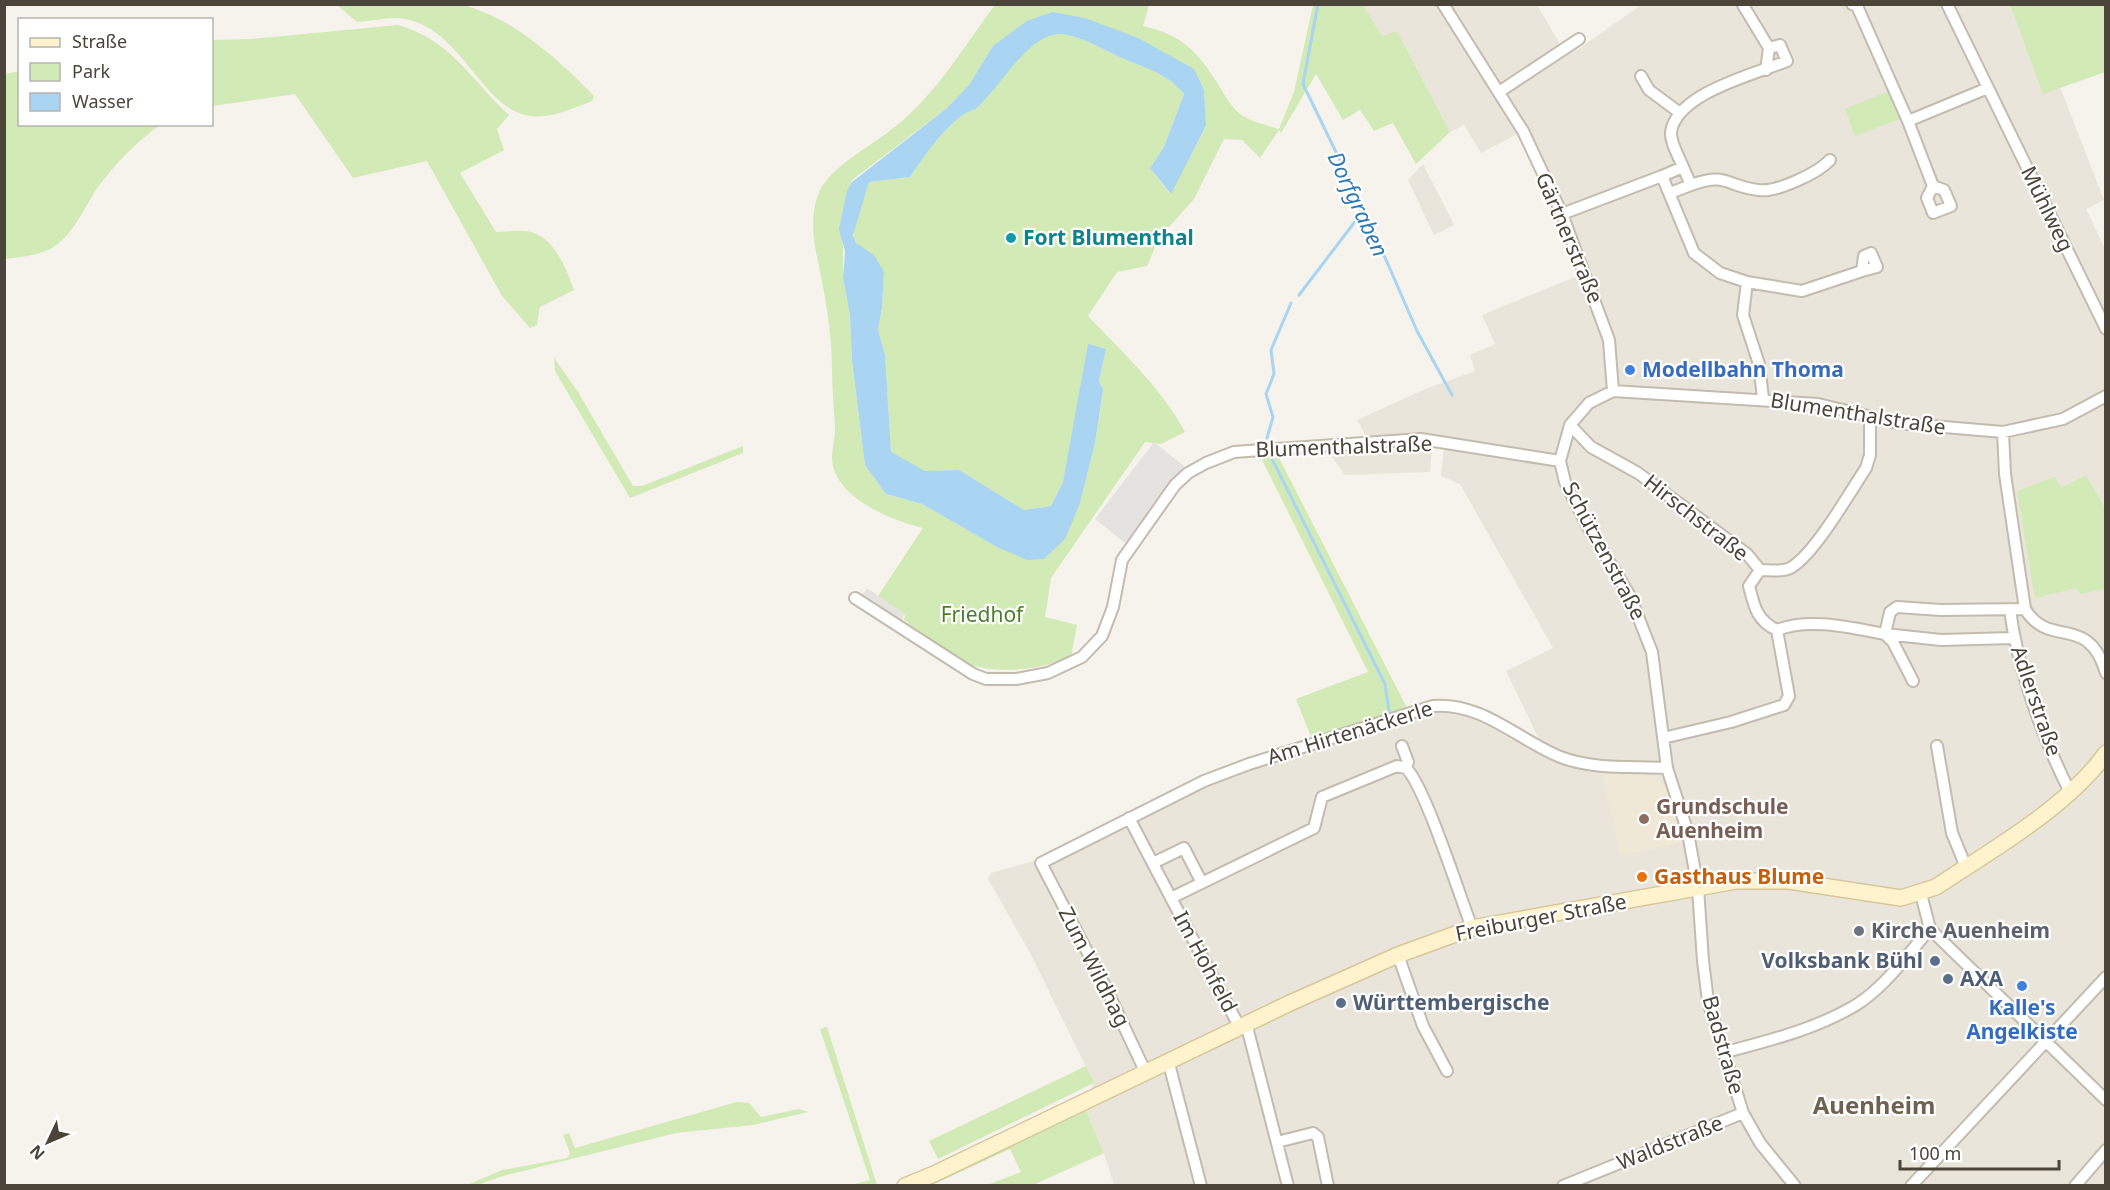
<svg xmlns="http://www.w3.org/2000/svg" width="2110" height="1190" font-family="'Noto Sans',sans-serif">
<rect width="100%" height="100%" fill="#f6f3ec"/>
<path fill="#eae5da" d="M1363 5H1537L1560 44 1570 39 1577 50 1641 5H2010L2043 93 2060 87 2104 200 2086 209 2106 251 2105 1185H1114L1104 1153 1084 1106 1094 1083 1029 951 988 879 991 873 1037 860 1239 763 1407 708 1434 703 1540 741 1506 671 1553 648 1460 484 1441 476 1444 448 1432 445 1430 472 1345 475 1327 450 1368 439 1357 420 1423 390 1475 371 1470 355 1495 344 1482 315 1580 275 1552 206 1517 134 1481 153 1464 125 1450 132 1397 31 1382 37Z
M1423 164 1454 225 1434 235 1408 180Z"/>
<path fill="#efe8d6" d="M1602 770 1650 775 1659 779 1671 795 1682 842 1620 856Z"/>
<path fill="#d2eab5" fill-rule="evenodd" d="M337 5C375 4 415 1 453 4 502 8 562 62 594 96L592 101C573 108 551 119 531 116 480 110 461 23 398 18 385 18 370 21 357 22Z
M995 5H1149L1143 26C1182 35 1197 51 1218 84 1224 94 1231 107 1240 114 1251 122 1266 125 1279 129L1294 92 1313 5H1363L1382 36 1397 31 1450 132 1416 164 1393 123 1374 131 1360 110 1343 120 1316 74 1281 133 1279 130 1260 158 1242 140 1224 139 1194 199 1159 238 1147 266 1117 272 1088 316C1123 353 1160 386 1185 432L1161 444 1145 442 1051 578 1045 617 1077 625 1071 657C1039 670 994 676 961 661 942 652 922 633 904 620L905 614 878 596 923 528C893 521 841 500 833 466 830 455 835 441 835 430 834 409 832 388 832 367 832 339 827 308 822 281 816 251 807 222 819 192 829 169 868 147 887 133 933 100 962 49 995 5ZM1085 18 1204 90 1206 127 1170 194 1150 168 1164 147 1184 94C1167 73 1147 69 1122 58 1107 51 1075 33 1058 34 1028 35 999 86 979 106 974 111 965 112 960 117 939 134 925 155 910 177L869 182C865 195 849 229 855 240 860 251 875 262 884 272L882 308 878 329 885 355 891 453 925 471 959 470 1024 510 1051 506 1063 482 1074 430 1106 349 1099 381 1103 391 1095 443 1080 503 997 547 922 504 886 494 865 465 852 360 850 315 843 278V210L852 180 947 108 969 85 993 46Z
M2010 5H2105V72L2043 94Z
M398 25C451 40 470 79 509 115L497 129 504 150 460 173 496 232C506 232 516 230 525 231 553 233 566 268 574 290L540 307 537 325 530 328 502 296 427 161 353 178 295 94 212 106V40L251 39Z
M19 71 20 124 160 125C136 142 116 163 98 187 84 207 73 237 50 249 36 256 20 257 5 259V74Z
M1889 91 1900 119 1855 136 1845 109Z
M554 358 578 392 633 486H642L743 446V453L630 498 555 371Z
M1259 454H1277L1407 708 1312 739 1296 699 1368 672Z
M2086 475 2105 508V589L2080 594 2077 588 2035 598 2017 491 2055 477 2061 488Z
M827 1027 877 1185H852L870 1180 820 1029Z
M1086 1066 1094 1083 938 1159 929 1141Z
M737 1102 749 1103 761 1117 799 1109 808 1112 753 1125 676 1133 503 1176 477 1185H467L502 1170 567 1158 570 1153 563 1135 569 1133 575 1148Z
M1084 1106 1104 1153 1033 1185H987L1021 1172 1010 1149 932 1185 918 1186Z"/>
<path fill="#e5e3e0" d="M1154 442 1184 466 1125 543 1095 519Z
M867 588 905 614 901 621 862 595Z"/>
<path fill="#a9d4f2" d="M1053 12 1085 18 1138 38 1194 69 1204 90 1206 126 1171 194 1150 168 1164 147 1184 94C1167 73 1147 69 1122 58 1107 51 1075 33 1058 34 1028 36 1000 86 979 106 974 111 965 112 960 117 939 134 925 155 910 177L869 182 853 235 856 243 874 255 884 272 882 308 878 329 885 355 891 452 925 471 959 470 1024 510 1051 506 1063 482 1088 344 1106 349 1099 381 1103 390 1095 443 1080 503 1065 539 1044 559 1027 560 997 547 922 504 886 494 865 465 852 360 850 315 843 278 845 251 839 229 847 191 852 182 947 108 969 85 993 46 1027 21Z"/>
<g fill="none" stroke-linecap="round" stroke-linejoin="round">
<path stroke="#a9d4f2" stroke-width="3" d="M1318 4 1303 84 1367 216 1417 331 1452 395
M1299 295 1357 219 1362 207
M1267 438 1273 417 1266 394 1274 374 1271 350 1291 303
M1271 457 1385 684 1389 711"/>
<g stroke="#c2bbae" stroke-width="14">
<path id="street" d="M1443 4 1523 131 1562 214 1609 340 1613 391
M1852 4 1857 6 1908 121 1933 186
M1947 4 2106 329
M1743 5 1769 48
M1641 76 1649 90 1680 113
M1499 92 1579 39
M1908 121 1988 88
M1683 167C1679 157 1670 142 1671 132 1677 93 1755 74 1787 61L1780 45 1769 48 1766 70
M1691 185C1728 172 1725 186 1758 190 1776 193 1818 173 1830 160
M1933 186 1944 190 1951 206 1933 213 1927 198Z
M1670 193 1691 185 1683 167 1662 176 1694 253 1720 273 1747 282 1802 291 1862 271
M1562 214 1662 176
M1871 253 1877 267 1862 271 1864 256Z
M1747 282 1743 315 1759 364 1763 398
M1570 425 1591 447 1638 473 1747 554 1760 570 1749 586C1754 606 1757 621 1777 630
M2003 432 2005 474 2025 609C2050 650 2088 612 2106 673
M1760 570C1769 570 1779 572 1788 569 1812 559 1850 492 1866 468L1870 455V416
M855 598 973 674 986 679H1016L1048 673 1082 657 1102 636 1113 607 1122 560 1175 485 1188 473 1206 463 1234 452 1421 439 1560 461
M2010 609C2017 667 2043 739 2070 792
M1885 634 1941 640 2013 638
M1885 634 1893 642 1913 681
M1663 738 1731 722 1784 705 1789 696 1777 630C1809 617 1852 628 1885 634L1890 612 1897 607 1941 610 2025 609
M1402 746 1408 762 1406 768C1425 786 1460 897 1472 928
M1937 746 1952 833 1966 867
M1129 818 1171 898
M1153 863 1184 848 1202 883
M1921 894 1930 929 2106 1100
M1398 955 1423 1026 1447 1071
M1246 1023 1288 1186
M1239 1026 1171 898 1314 828 1322 797 1397 766 1406 768
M1726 1052C1771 1040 1816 1029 1856 1005 1885 987 1908 954 1930 929
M1168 1060 1201 1186
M1145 1071 1105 986 1041 863 1204 781 1249 764 1433 706C1481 702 1516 738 1558 756 1592 770 1631 766 1667 768
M1277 1142 1313 1133 1318 1137 1328 1186
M1563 1186 1743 1113
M1795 1186 1760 1143 1743 1113 1708 1001 1703 961 1698 888 1688 833 1667 768 1652 652 1630 596 1588 527 1565 482 1560 461 1570 425 1589 403 1613 391 1818 404 1897 423 2003 432 2063 419 2106 396
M1911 1186 2106 977
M2075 1186 2106 1150"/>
</g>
<g stroke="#d6c79b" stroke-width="18">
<path id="secondary" d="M905 1186 934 1174 1290 1003 1398 955 1472 928 1736 881H1789L1901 898 1936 887C1990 851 2068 807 2106 753"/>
</g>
<use href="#street" stroke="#fff" stroke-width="10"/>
<use href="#secondary" stroke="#fff3cd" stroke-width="15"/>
</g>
<circle fill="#0f9aa8" stroke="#fff" stroke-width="2" cx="1011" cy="238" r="6"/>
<g fill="#3f7fe0" stroke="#fff" stroke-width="2">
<circle cx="1630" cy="370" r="6"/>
<circle cx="2022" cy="986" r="6"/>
</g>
<circle fill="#8d6e63" stroke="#fff" stroke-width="2" cx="1644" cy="819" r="6"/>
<circle fill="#e8710a" stroke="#fff" stroke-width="2" cx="1642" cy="877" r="6"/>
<circle fill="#6b7280" stroke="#fff" stroke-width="2" cx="1859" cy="931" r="6"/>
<g fill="#5c6f8a" stroke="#fff" stroke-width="2">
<circle cx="1935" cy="961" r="6"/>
<circle cx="1948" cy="979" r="6"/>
<circle cx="1341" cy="1003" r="6"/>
</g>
<g text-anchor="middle" stroke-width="4.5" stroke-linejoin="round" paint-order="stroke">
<g font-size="21" fill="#4b4439" stroke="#fff">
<text transform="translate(2047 209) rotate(64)" y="7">Mühlweg</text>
<text transform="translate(1569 238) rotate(67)" y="7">Gärtnerstraße</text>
<text transform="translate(1858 414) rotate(9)" y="7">Blumenthalstraße</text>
<text transform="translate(1344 447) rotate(-2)" y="7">Blumenthalstraße</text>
<text transform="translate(1696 518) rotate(38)" y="7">Hirschstraße</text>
<text transform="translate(1604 551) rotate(62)" y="7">Schützenstraße</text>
<text transform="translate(2036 701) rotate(71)" y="7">Adlerstraße</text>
<text transform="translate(1350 733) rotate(-17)" y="7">Am Hirtenäckerle</text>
<text transform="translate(1541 918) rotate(-11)" y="7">Freiburger Straße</text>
<text transform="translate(1205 962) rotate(62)" y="7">Im Hohfeld</text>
<text transform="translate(1094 967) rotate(63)" y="7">Zum Wildhag</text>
<text transform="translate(1723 1045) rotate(74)" y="7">Badstraße</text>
<text transform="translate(1670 1143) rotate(-22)" y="7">Waldstraße</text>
</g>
<g font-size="21" font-weight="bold" fill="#0d838f" stroke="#fff" text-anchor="start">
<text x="1023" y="245">Fort Blumenthal</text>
</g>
<g font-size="21" font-weight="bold" fill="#366cbe" stroke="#fff" text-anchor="start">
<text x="1642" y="377">Modellbahn Thoma</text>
<text x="2022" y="1015" text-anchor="middle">Kalle's<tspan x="2022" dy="24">Angelkiste</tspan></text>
</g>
<g font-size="21" fill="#4a7f2a" stroke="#fff">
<text x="982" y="622">Friedhof</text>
</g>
<g font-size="21" font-weight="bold" fill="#785e54" stroke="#fff" text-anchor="start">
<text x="1656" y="814">Grundschule<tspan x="1656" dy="24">Auenheim</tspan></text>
</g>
<g font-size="21" font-weight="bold" fill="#c56008" stroke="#fff" text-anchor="start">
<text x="1654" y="884">Gasthaus Blume</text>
</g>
<g font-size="21" font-weight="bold" fill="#5b616d" stroke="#fff" text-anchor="start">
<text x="1871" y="938">Kirche Auenheim</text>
</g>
<g font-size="21" font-weight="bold" fill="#4e5e75" stroke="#fff" text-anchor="start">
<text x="1923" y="968" text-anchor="end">Volksbank Bühl</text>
<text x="1960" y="986">AXA</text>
<text x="1353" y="1010">Württembergische</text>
</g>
<g font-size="22" font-style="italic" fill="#2e7ab2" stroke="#fff">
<text transform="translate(1358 204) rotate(65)" y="8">Dorfgraben</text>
</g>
<g font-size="24" font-weight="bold" fill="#6e6250" stroke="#fff">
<text x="1874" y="1114">Auenheim</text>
</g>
</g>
<rect width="2110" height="1190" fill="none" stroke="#4b4439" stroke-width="12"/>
<rect x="18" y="18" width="195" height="108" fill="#ffffff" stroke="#b7b4b0" stroke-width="1.5"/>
<rect x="30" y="38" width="30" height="9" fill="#fff3cd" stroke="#b7b4b0" stroke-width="1.5"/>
<text x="72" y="48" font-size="18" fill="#4b4439">Straße</text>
<rect x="30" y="63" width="30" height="18" fill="#d2eab5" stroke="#b7b4b0" stroke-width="1.5"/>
<text x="72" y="78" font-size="18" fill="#4b4439">Park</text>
<rect x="30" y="93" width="30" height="18" fill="#a9d4f2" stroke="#b7b4b0" stroke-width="1.5"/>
<text x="72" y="108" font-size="18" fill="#4b4439">Wasser</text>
<g transform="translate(48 1142) rotate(226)" stroke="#ffffff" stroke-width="4.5" paint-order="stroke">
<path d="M0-4.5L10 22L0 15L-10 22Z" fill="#4b4439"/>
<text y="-9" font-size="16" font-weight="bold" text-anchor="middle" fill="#4b4439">N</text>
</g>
<path d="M1900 1160v9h159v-9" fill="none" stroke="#4b4439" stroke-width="3"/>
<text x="1909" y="1160" font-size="18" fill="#4b4439" stroke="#ffffff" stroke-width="4.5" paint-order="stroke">100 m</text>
</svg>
